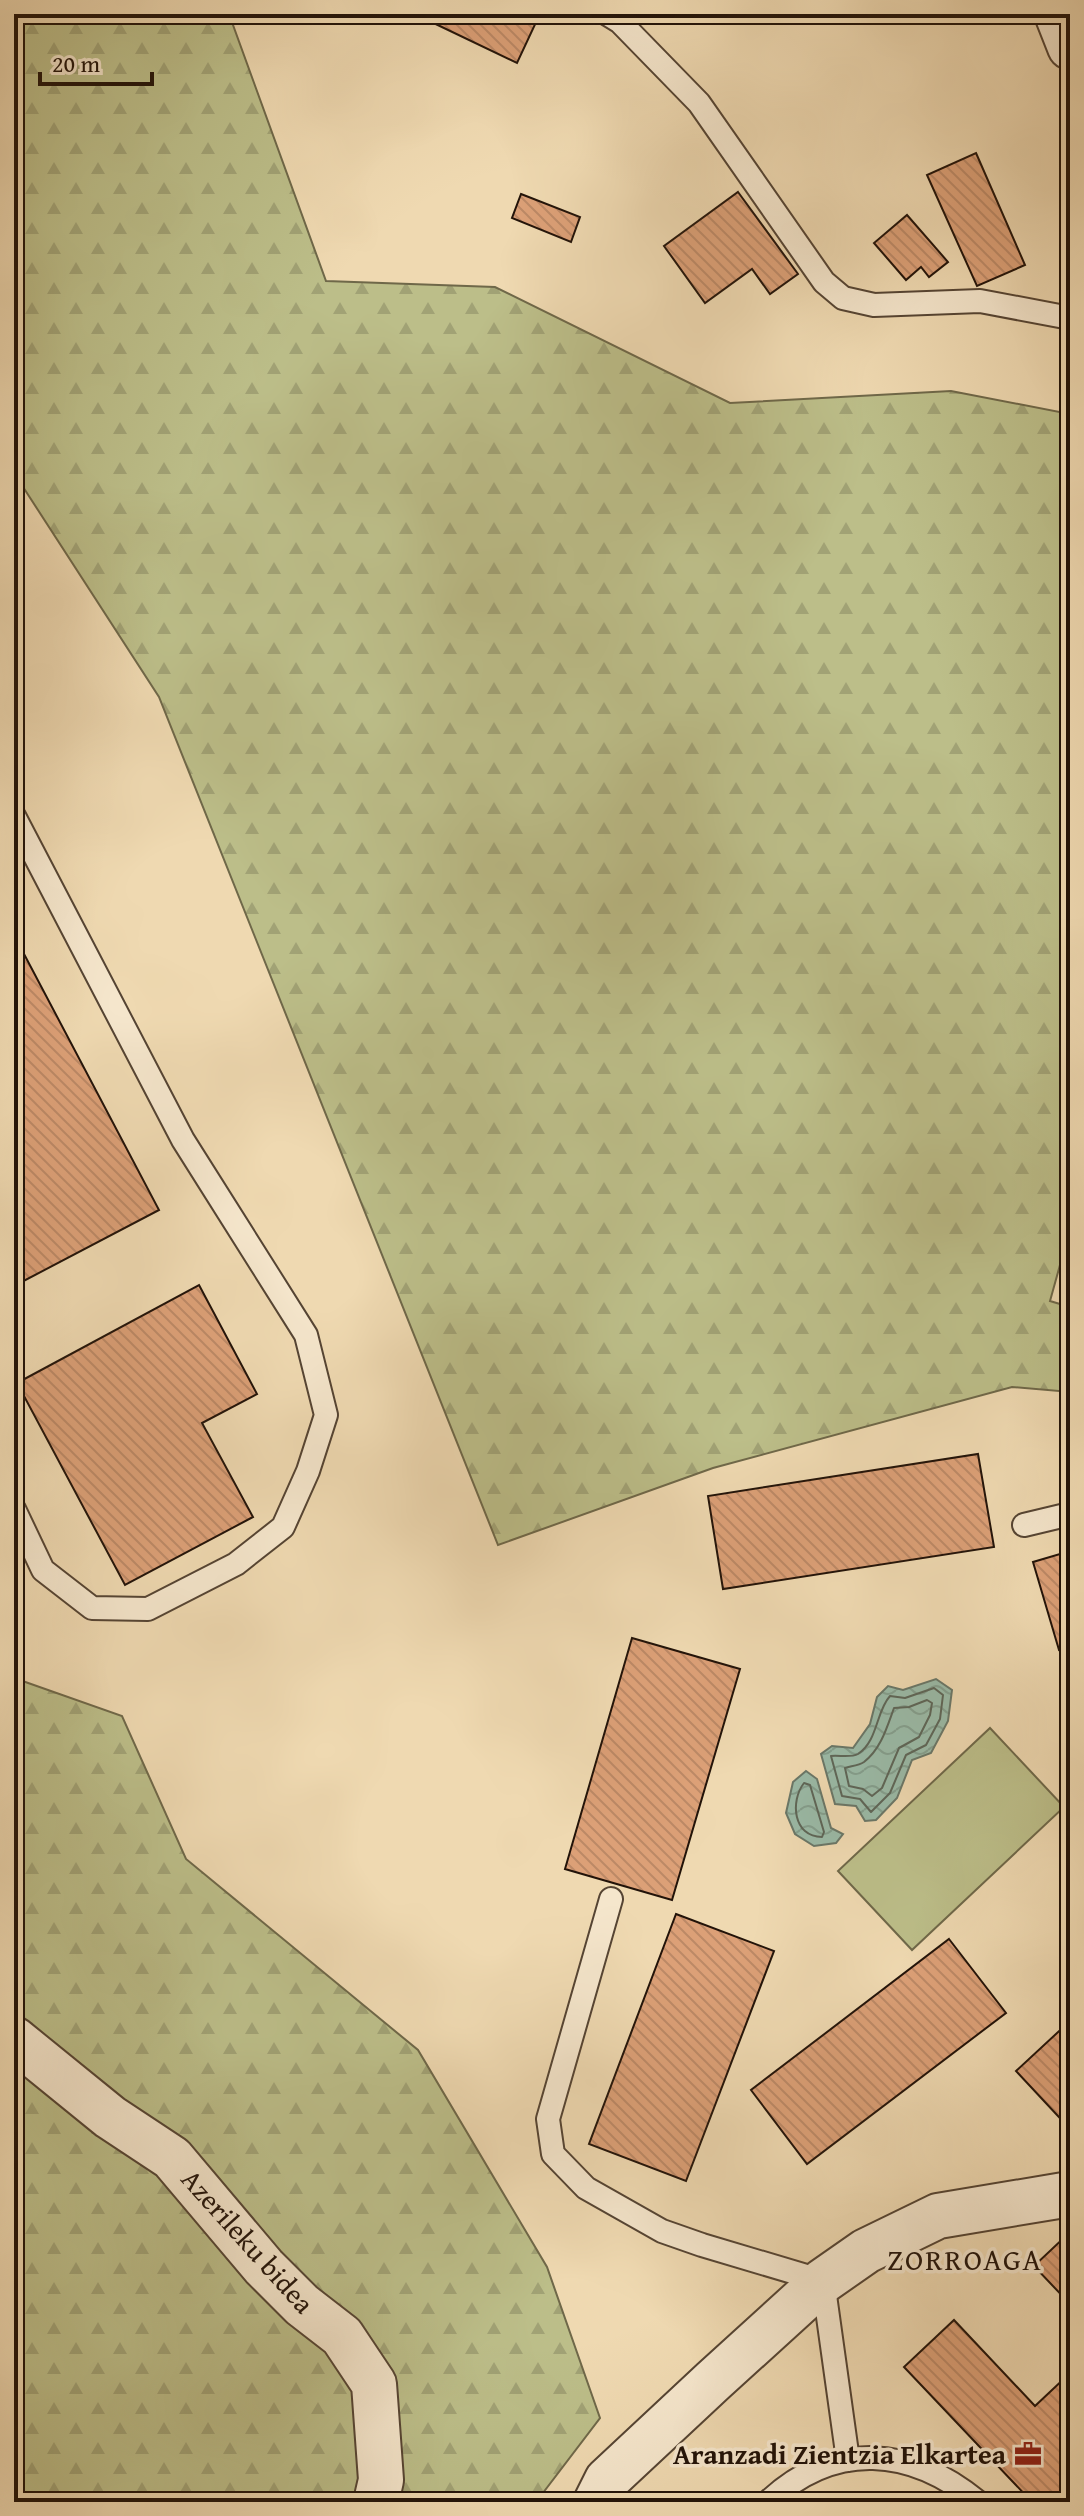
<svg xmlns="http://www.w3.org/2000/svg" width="1084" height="2516" font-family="'Gentium Book Plus',serif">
<defs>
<pattern id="forest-firs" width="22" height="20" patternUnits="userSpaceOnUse" patternTransform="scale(2)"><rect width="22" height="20" fill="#bcbe89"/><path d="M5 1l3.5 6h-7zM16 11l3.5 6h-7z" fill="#a1a275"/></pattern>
<pattern id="water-waves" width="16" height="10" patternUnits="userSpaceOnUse" patternTransform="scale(2)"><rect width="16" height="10" fill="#9abaa7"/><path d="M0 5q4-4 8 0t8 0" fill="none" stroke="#849f8e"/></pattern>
<pattern id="building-back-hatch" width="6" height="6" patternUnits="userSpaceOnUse" patternTransform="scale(2)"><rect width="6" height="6" fill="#dca077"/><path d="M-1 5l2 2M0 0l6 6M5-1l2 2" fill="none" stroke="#bc8966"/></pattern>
</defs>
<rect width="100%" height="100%" fill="#efd9b1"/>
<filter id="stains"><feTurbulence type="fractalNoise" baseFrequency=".0025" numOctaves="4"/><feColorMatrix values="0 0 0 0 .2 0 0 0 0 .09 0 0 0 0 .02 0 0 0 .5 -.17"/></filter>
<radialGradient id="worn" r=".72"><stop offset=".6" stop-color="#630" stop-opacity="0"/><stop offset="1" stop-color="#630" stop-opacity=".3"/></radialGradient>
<path fill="url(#forest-firs)" stroke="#6f6849" stroke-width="2" d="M14 14H229L326 281 495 287 730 403 951 391 1070 414V1229L1050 1301 1070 1307V1392L1012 1387 713 1468 498 1545 159 697 14 473Z
M14 1678 122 1716 186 1859 418 2050 547 2267 600 2418 536 2502H14Z"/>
<path fill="#bcbe89" stroke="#6f6849" stroke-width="2" d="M990 1728 1064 1807 912 1950 838 1871Z"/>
<path fill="url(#water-waves)" stroke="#6a7768" stroke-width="2" d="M936 1679 952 1690 948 1721 931 1753 912 1760 897 1798 876 1820 865 1821 856 1806 835 1804 821 1754 832 1746 853 1748 870 1724 877 1697 888 1686 903 1690Z
M806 1771 817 1779 831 1828 843 1834 836 1843 814 1846 795 1834 786 1813 793 1782Z"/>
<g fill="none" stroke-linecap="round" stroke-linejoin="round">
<path stroke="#5e6658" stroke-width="2" d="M934 1688 943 1695 940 1719 926 1745 906 1755 890 1793 871 1812 860 1799 842 1796 831 1756C839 1755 851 1758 858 1754 878 1741 876 1711 890 1696L905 1698Z
M927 1700 932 1703 930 1715 919 1737 899 1748 882 1788 872 1796 863 1789 849 1786 845 1768C850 1766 858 1766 864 1762 881 1749 887 1727 894 1708L909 1707Z
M804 1783 810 1785 824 1832 822 1837C793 1837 790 1801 804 1783Z"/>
</g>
<path fill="url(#building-back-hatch)" stroke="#221309" stroke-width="2" d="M423 14H529L538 18 517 63 421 17Z
M976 153 1025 265 977 286 927 175Z
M738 192 798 274 770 294 752 269 705 303 664 246Z
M521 194 580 217 571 242 512 218Z
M907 215 948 262 929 277 921 267 906 280 874 243Z
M14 935 159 1210 14 1286Z
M199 1285 257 1394 202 1423 253 1517 125 1585 17 1383Z
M978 1454 994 1547 723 1589 708 1496Z
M1070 1551V1646L1059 1650 1033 1562Z
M632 1638 740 1669 672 1900 565 1869Z
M676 1914 774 1951 686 2181 589 2144Z
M949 1939 1006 2013 807 2164 751 2090Z
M1070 2021V2129L1016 2071Z
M1070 2232V2304L1034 2266Z
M954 2320 1035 2406 1070 2373V2502H1032L904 2367Z"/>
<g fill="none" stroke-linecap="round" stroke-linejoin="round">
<g stroke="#543" stroke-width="26">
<path id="lane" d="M607 14 620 22 699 103 824 282 843 298 874 305 980 301 1070 318
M14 816 183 1140 306 1335 326 1415 308 1471 283 1527 236 1564 148 1609 92 1608 43 1570 14 1509
M1024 1525 1070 1514
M611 1899 548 2119 553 2154 586 2188 662 2231 702 2245 823 2281 848 2460
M768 2502C835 2440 911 2447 978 2502"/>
</g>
<g stroke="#543" stroke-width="48">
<path id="street" d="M1057 14 1070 47
M14 2039 110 2117 172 2158 264 2267 302 2305 342 2336 374 2384 381 2480 376 2502
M596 2502 607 2480 713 2381 823 2281 866 2251 938 2216 1070 2194"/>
</g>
<use href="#lane" stroke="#f5e6cc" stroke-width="22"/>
<use href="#street" stroke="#f5e6cc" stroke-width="44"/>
</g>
<defs>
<g id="office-bare" transform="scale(2.16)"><path d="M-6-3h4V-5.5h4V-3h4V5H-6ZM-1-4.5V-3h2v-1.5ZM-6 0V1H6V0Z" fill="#8f2418" stroke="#f5e6cc" stroke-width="2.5" paint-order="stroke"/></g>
</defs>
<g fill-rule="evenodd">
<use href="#office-bare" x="1028" y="2454"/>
</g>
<g text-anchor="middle" stroke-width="7" stroke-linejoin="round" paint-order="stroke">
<g font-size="28" fill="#221309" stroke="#f5e6cc">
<text transform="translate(248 2241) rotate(48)" y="10">Azerileku bidea</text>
</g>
<g font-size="28" font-weight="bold" fill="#221309" stroke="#f5e6cc" text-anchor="end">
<text x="1006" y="2464">Aranzadi Zientzia Elkartea</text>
</g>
<g font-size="30" letter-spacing="2" fill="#221309" stroke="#f5e6cc">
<text x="965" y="2270">ZORROAGA</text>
</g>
</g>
<rect width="1084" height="2516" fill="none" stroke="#efd9b1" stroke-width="48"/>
<rect x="16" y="16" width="1052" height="2484" fill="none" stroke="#221309" stroke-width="4"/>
<rect x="24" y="24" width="1036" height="2468" fill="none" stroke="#221309" stroke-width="2"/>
<path d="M40 72v12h112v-12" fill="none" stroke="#221309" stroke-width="4"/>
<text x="52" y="72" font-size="24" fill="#221309" stroke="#f5e6cc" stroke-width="6" paint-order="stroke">20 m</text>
<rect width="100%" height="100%" filter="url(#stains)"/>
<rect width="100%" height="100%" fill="url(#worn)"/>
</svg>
